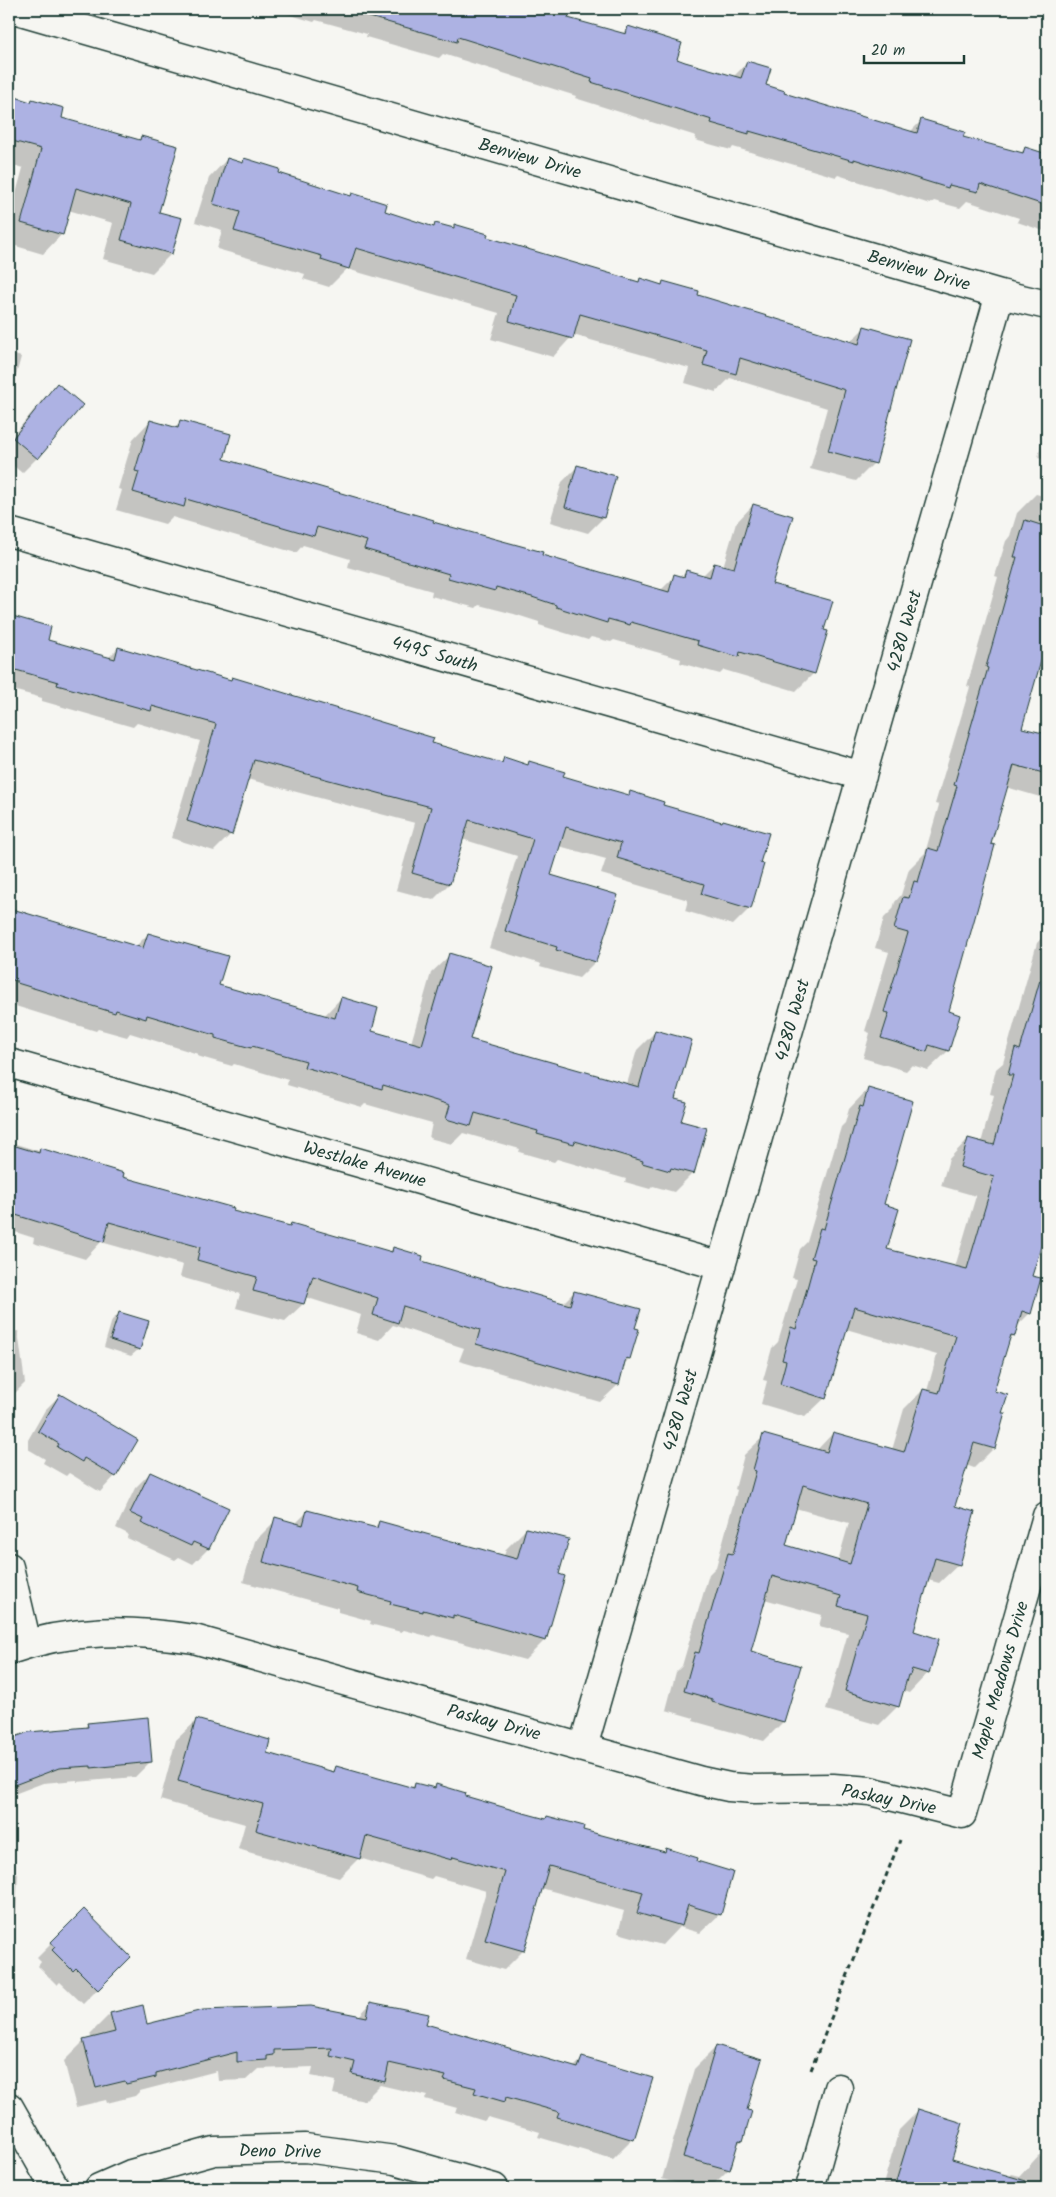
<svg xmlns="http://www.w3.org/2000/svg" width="1056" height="2197" font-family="Kalam,sans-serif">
<rect width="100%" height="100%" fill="#f6f6f2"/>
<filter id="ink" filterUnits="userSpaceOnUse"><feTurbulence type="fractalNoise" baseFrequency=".02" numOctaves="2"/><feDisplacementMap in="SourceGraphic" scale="10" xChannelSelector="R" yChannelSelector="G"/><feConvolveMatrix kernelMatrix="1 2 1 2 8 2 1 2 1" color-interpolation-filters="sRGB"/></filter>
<g filter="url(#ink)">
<path fill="#0003" fill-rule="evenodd" d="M271 9H570L567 19 621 35 628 28 676 59 733 77 747 63 764 86 783 94 910 132 921 121 961 138 1020 154 1025 148 1047 155V232L1017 222 1019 218 967 201 960 208 934 201 930 204 838 175 836 177 733 147 731 150 695 140 696 136 575 98 576 96 443 54 439 58 366 37 367 34 316 20 314 22Z
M9 97 29 103 32 100 60 118 138 141 141 137 157 212 181 219 171 254 152 273 103 259 113 223 68 210 62 234 43 254 9 244V219L23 168 9 164Z
M227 159 241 163 245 160 278 174 350 197 352 194 383 212 432 228 436 224 452 229 455 226 486 238 637 283 640 280 661 285 663 283 697 296 850 342 865 327 874 463 856 481 810 469 827 408 730 378 716 392 685 383 689 368 573 335 553 357 491 339 499 313 347 269 329 287 303 279 305 274 217 249 222 230 195 222 209 178Z
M9 353 21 357 9 401Z
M57 385 37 458 22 473 9 462V441L42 400Z
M1047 416V460L1038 458Z
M150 421 174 428 181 421 222 460 660 591 675 576 681 577 686 572 702 576 714 564 723 567 736 523 753 505 771 585 823 631 814 673 796 691 724 670 720 674 680 663 681 659 614 640 611 642 591 637 588 640 539 625V622L514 614 479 605 476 608 431 596 432 591 348 567 350 559 303 545 296 553 172 517 165 524 116 510 122 490 118 489 133 439Z
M577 467 614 477 603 518 588 533 550 522 562 482Z
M1036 494 1047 497V623L1045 631H1047V635L1021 728 1047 736V799L1006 787 947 1012 948 1051 928 1070 912 1065 906 1071 863 1058 870 1033 865 1031 889 952 875 948 884 918 893 909 895 902 901 895 909 869 925 853 939 805 935 804 970 687 967 686 998 577 995 576 1006 541 1010 536 1017 513Z
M9 616 50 628 46 641 108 658 118 648 230 681 233 678 431 744 499 764 505 759 527 765 530 763 562 777 627 796 630 793 661 806 758 864 750 908 733 925 685 911 688 900 601 874 606 859 559 846 550 876 595 962 579 978 540 967 541 964 489 948 517 856 462 839 449 884 433 900 396 890 415 823 247 779 231 834 214 851 171 838 200 741 137 723 133 727 42 701V698L9 689Z
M12 910 135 947 148 934 218 985 324 1016 341 998 370 1031 411 1043 431 973 450 955 469 1040 627 1084 637 1050 656 1031 693 1173 674 1192 653 1186 650 1189 625 1182 626 1179 557 1159 554 1162 519 1152 520 1149 463 1133 452 1144 429 1138 432 1123 365 1104 362 1107 287 1085 288 1080 234 1064 232 1066 197 1056 198 1054 130 1033 127 1037 98 1029 96 1031 9 1004V913Z
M1047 932V1227L1031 1276 1030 1313 1016 1327 1014 1335 1008 1341 993 1391 1001 1413 994 1448 974 1468 966 1465 953 1507 959 1564 939 1583 928 1580 913 1632 928 1673 909 1693 903 1691 898 1706 879 1725 826 1710 848 1633 819 1626 822 1615 764 1599 749 1652 799 1667 783 1722 764 1741 693 1721 694 1718 666 1710 676 1672 682 1666 709 1574 716 1567 737 1490 735 1489 744 1455 764 1436 816 1451 833 1433 892 1450 904 1409 923 1390 927 1391 937 1355 846 1329 825 1398 805 1417 761 1404 767 1381 763 1380 772 1348 778 1342 797 1279 792 1278 800 1249 807 1242 841 1127 845 1123 849 1109 868 1089 886 1250 955 1267 976 1196 941 1186 949 1159 968 1139 981 1143 994 1095 990 1094 996 1069 1003 1063 1037 943ZM795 1508 849 1523 838 1561 785 1546Z
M9 1142 39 1151 41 1149 122 1178 231 1212 289 1227 291 1224 389 1252 394 1248 420 1262 562 1304 574 1292 634 1329 629 1359 623 1365 618 1385 600 1402 459 1361 464 1348 393 1325 379 1340 356 1333 361 1315 305 1297 303 1304 285 1321 236 1308 240 1294 180 1277 183 1265 101 1242 85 1259 33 1243 34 1238 9 1230Z
M120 1313 139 1349 131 1356 104 1347 112 1320Z
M18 1331 25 1383 9 1399V1332Z
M60 1395 137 1440 115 1476 100 1492 69 1473 66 1476 43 1463 45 1459 28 1449V1440L45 1410Z
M150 1473 227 1509 208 1549 193 1564 179 1557 175 1560 127 1538 128 1534 116 1528 135 1488Z
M308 1511 373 1529 379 1522 504 1556 506 1549 526 1529 558 1575 545 1640 525 1660 433 1635 431 1637 404 1630 401 1632 370 1624 371 1621 338 1612V1608L243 1582 255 1541 275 1521 295 1524Z
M196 1721 265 1754 331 1773 337 1767 411 1788 415 1784 433 1789 437 1786 464 1797 545 1820 548 1817 582 1831 663 1853 666 1850 696 1862 720 1914 700 1933 679 1927 662 1945 618 1933 624 1911 541 1888 523 1951 504 1970 466 1959 486 1891 434 1876 431 1879 359 1858 339 1878 238 1849 245 1824 160 1800 176 1740Z
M88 1724 150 1762 135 1777 77 1782V1780L43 1783 9 1796V1740L29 1733 84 1728Z
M9 1872 18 1873 16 1915 9 1922Z
M84 1911 130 1957 83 2004 60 1982 57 1985 38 1966 41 1962 37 1958Z
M371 2003 425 2024 573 2068 582 2059 633 2139 613 2159 538 2137 540 2132 488 2117 484 2121 455 2112 457 2108 425 2099 427 2096 380 2085 364 2101 333 2094 336 2081 311 2076 313 2067 258 2069 246 2080 218 2081 217 2071 140 2091 135 2096 107 2103 106 2100 76 2107 64 2061 84 2041 92 2039 90 2034 110 2014 147 2026 358 2017Z
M716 2047 746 2110 742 2140 735 2147 728 2170 710 2188H694L662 2179 694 2069Z
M918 2111 950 2160 1009 2177 1012 2174 1020 2176 1039 2155 1047 2158V2188H882L899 2130Z"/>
<path fill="#adb2e3" stroke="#1f3d34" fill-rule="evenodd" d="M367 9H571L568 18 626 34 628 26 682 43 677 59 685 62 741 78 747 61 771 68 766 85 785 91 784 93 917 133 921 119 965 132 963 137 1023 153 1025 147 1047 154V206L980 184 978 192 949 185 948 188 854 159V161L749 131V134L711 123 712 120 591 82 592 79 458 37 457 42 366 16Z
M9 95 31 102 32 99 64 108 62 118 140 140 141 136 178 146 159 212 182 218 172 254 121 240 131 204 76 188 63 235 21 223 41 149 9 140Z
M227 158 243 163 244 158 280 169 279 173 351 196 352 193 387 204 385 211 434 227 435 223 454 228V224L488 234 487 237 639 282 640 278 662 285 663 281 699 291 698 295 859 344 864 326 910 339 876 464 828 451 845 390 740 358 736 374 703 365 707 350 580 314 573 339 509 321 516 295 356 248 349 269 321 260 322 256 234 231 240 212 213 204Z
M57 383 83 405 38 459 13 438Z
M150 420 178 428 180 420 231 434 224 459 434 520 433 522 543 552 542 555 669 592 674 574 684 577 686 570 710 577 714 563 734 568 753 504 793 516 772 584 833 601 824 630 828 631 815 674 740 652 739 657 697 645 698 641 631 622 630 625 608 619 607 623 556 607V605L532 597 496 587 495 591 448 578 449 574 364 549 367 541 317 527 314 536 186 499 184 507 133 492 139 472 135 471Z
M577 465 616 476 604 518 565 507Z
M1025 520 1047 527V640L1022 728 1047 734V774L1014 765 991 844 995 845 949 1011 960 1015 949 1051 929 1045 927 1052 881 1038 889 1013 884 1012 908 933 894 929 903 897 909 898 914 881 918 882 928 848 938 851 957 786 954 785 988 668 986 667 1017 557H1014Z
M9 615 51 627 48 640 115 659 118 647 231 680 232 677 434 738 432 743 502 763 504 757 528 765 529 761 565 772 563 776 580 781 629 795 630 791 664 802 663 805 722 822 723 820 769 833 760 863 764 864 751 909 701 894 704 884 617 858 621 843 566 827 551 875 618 895 596 962 556 950 557 947 505 931 533 839 469 820 450 884 412 873 431 807 254 760 232 835 187 821 216 724 152 706 151 711 57 685 58 682 9 668Z
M9 908 143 948 148 933 228 956 219 985 335 1018 341 997 378 1008 372 1031 422 1045 449 953 492 966 470 1039 639 1087 655 1030 692 1040 675 1099 687 1102 681 1121 707 1128 694 1174 671 1168 670 1171 642 1163 643 1161 575 1141 574 1144 537 1134 538 1131 475 1113 471 1126 446 1119 450 1105 383 1085 382 1089 304 1067 306 1061 252 1046 251 1048 215 1038V1035L147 1015 146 1019 116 1010 115 1013 17 983V981L9 979Z
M1040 980 1047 982V1212L1042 1230 1046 1231 1032 1276 1041 1278 1031 1314 1022 1311 1015 1336 1011 1335 994 1391 1008 1395 1002 1413H1005L995 1449 974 1443 955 1506 975 1512 960 1565 935 1558 914 1631 939 1639 929 1674 912 1669 910 1675H908L899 1707 845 1691 867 1614 838 1606 841 1596 772 1576 751 1651 801 1666 784 1722 712 1702V1699L684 1691 695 1652 699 1653 728 1553 733 1554 756 1471 753 1470 763 1434 827 1452 833 1432 904 1452 923 1389 939 1393 956 1336 854 1307 826 1399 780 1384 786 1361 782 1360 791 1327 796 1329 815 1259 811 1258 820 1228 824 1229 860 1106 863 1107 868 1088 913 1101 884 1204 899 1209 887 1249 967 1269 994 1177 960 1167 968 1138 994 1145 1013 1075H1008L1015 1048 1020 1050ZM803 1485 867 1504 850 1564 786 1545Z
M9 1144 39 1153 40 1148 124 1173 123 1177 234 1208 233 1211 290 1226 291 1223 392 1252 393 1247 423 1256 422 1261 570 1305 574 1291 641 1309 635 1328 639 1329 630 1359 626 1358 619 1385 476 1344 480 1330 403 1306 398 1323 373 1315 378 1298 313 1276 304 1304 253 1291 257 1277 197 1260 200 1247 109 1222 104 1242 9 1213Z
M119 1312 149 1321 140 1350 110 1340Z
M60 1394 138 1440 116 1477 84 1458 82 1462 57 1447 59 1444 38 1431Z
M150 1472 229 1508 209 1549 193 1542 191 1546 141 1523 143 1519 130 1513Z
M307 1510 377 1528 379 1521 517 1559 526 1528 569 1539 559 1574 565 1576 546 1641 453 1615V1618L423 1610V1612L390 1604 391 1601 357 1592 358 1588 263 1562 275 1517 303 1525Z
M148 1717 152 1762 91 1768V1766L59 1768 9 1787V1739L29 1732 88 1727 87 1723Z
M196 1719 270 1740 267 1753 334 1772 336 1766 414 1788 415 1783 435 1788 436 1784 466 1793 465 1796 520 1812 546 1819 547 1816 584 1826 583 1830 665 1852 666 1848 698 1858 697 1861 733 1872 721 1915 688 1905 682 1926 637 1913 643 1892 549 1866 524 1951 485 1940 505 1872 453 1857 452 1860 366 1836 360 1859 258 1831 256 1830 263 1804 178 1781Z
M84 1909 131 1957 98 1990 76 1968 73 1971 52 1950 55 1947 51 1942Z
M370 2002 429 2014 426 2024 578 2068 582 2057 653 2078 634 2140 557 2117 559 2112 506 2097 505 2102 474 2093 476 2088 444 2080 446 2076 389 2063 385 2082 352 2074 355 2062 330 2056 332 2048 274 2050V2055L267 2056V2060L237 2062V2052L156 2073V2077L126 2084 125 2081 96 2088 83 2040 115 2032 110 2013 143 2005 147 2024 203 2010 311 2006 367 2017Z
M716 2045 762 2059 747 2110 752 2111 743 2141 739 2140 730 2170 683 2157Z
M918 2109 963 2123 952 2159 1026 2181 1025 2188H894Z"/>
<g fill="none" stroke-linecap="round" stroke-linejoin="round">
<g stroke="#1f3d34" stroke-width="31">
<path id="minor" d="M14 9 1000 294 1047 305
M9 532 862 776
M9 1063 721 1266
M9 1567 27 1644
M9 1650C72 1628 129 1629 194 1639L701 1781 729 1787 755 1789 833 1788 870 1791 962 1814 1047 1516
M583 1747 1000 294
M9 2107 55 2188
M99 2188 131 2174 214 2151 305 2148 395 2160 494 2188
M810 2188 838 2088"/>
</g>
<path stroke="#1f3d34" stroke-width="3" stroke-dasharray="5 4" stroke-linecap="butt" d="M811 2070 900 1840"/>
<use href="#minor" stroke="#f6f6f2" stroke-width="28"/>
</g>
</g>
<g text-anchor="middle" stroke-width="5" stroke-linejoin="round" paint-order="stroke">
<g font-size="18" fill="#1f3d34" stroke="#f6f6f2">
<text transform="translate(530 158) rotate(16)" y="6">Benview Drive</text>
<text transform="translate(919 270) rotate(16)" y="6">Benview Drive</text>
<text transform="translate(904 631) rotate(-74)" y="6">4280 West</text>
<text transform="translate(435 654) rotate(16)" y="6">4495 South</text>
<text transform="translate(792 1020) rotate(-74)" y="6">4280 West</text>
<text transform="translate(365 1164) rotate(16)" y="6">Westlake Avenue</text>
<text transform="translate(680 1410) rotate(-74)" y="6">4280 West</text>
<text transform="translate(1000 1680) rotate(-74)" y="6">Maple Meadows Drive</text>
<text transform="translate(494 1722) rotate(15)" y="6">Paskay Drive</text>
<text transform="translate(889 1799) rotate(11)" y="6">Paskay Drive</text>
<text transform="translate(280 2151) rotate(1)" y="6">Deno Drive</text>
</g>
</g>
<rect width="1056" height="2197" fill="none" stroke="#f6f6f2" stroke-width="30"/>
<rect x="15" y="15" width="1026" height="2167" fill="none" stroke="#1f3d34" stroke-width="2" filter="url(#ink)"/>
<path d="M864 55v8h100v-8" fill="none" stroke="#1f3d34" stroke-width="2.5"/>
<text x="871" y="55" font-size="15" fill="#1f3d34" stroke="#f6f6f2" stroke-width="4" paint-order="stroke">20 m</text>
</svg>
